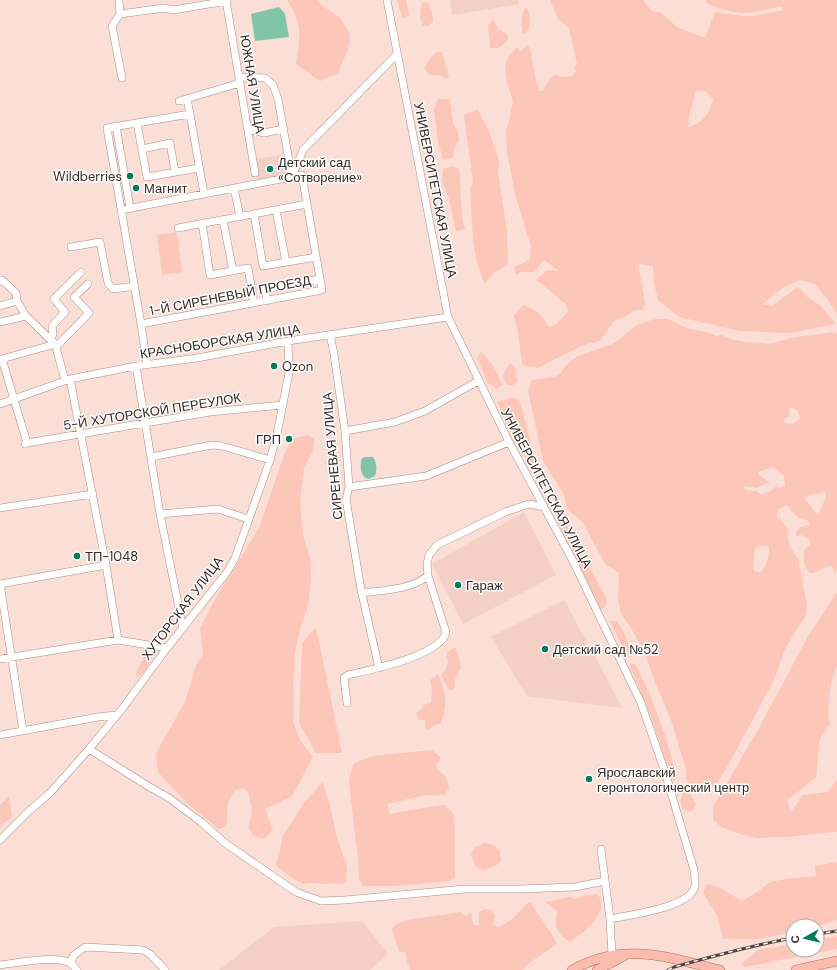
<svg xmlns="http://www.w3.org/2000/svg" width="837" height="970" font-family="'DM Sans',sans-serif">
<rect width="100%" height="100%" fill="#fbded6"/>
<path fill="#f3cfc5" d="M450 0H519V4L452 15Z
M283 155 286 175 258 180 254 159Z
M524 512 556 575 463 624 432 564Z
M564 600 598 662 622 708 527 696 491 637Z
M362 921 388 954 370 970H219L274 927Z"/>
<path fill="#fcc7b8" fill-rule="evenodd" d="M287 0H317L323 6 339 17 350 34 348 49 338 73 320 81 296 64C300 37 303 24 287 0Z
M397 0H406L409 15 403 19 400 11Z
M550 0H643L652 11 660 12 677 27 705 38 715 12 743 16H755L783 10 782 7C772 7 764 11 754 12 738 14 720 10 706 3V0H837V315L829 301 815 284 800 280 784 287 762 304 772 306 798 287 806 296 821 306 836 324 790 333 740 331 679 317 658 300 654 283 653 266 638 264 645 303 643 310H634L628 315 613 322 600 341 583 345 537 368 522 365 518 332 514 315 523 305C536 309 541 314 548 326H554L568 312 566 304C555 297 547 287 536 280L547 270 559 271 544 260 534 272H522L516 275 514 267 521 264 530 259 531 246 516 198 507 153 506 130 509 122 513 101 507 82 505 65 510 55 517 47 520 52 528 45 530 49 536 80 539 91H543L544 87 553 76 556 75 564 77 573 76 576 71 574 67 577 64 569 28 558 19ZM696 91H705L713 99C709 116 704 121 688 128L689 116Z
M423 2 428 3 432 11 433 21 429 26H423C419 17 419 11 423 2Z
M526 7C532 16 532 26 524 35L522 33C522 24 520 14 526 7Z
M493 19 498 29 504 32 508 35V40L499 48H490L488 25Z
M437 52H442L449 77 446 78 438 75H430L424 69 430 58Z
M438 99H450L453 123 457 130 459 140 453 152 454 157 443 160 438 141 434 109Z
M478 109 490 134 499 161 498 172 507 232 508 265 493 273 484 284 477 262 473 240 470 189 473 182 464 115Z
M453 166 459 169C462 190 459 209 465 229L456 231 449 199 442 181 443 169Z
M177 232 182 272 162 275 157 235Z
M656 319H668L689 329 708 332 716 336 722 335 734 340 746 342 769 344 790 338 832 332 837 334V570L834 574 832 566C822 566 822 572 810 573 802 566 804 560 804 550L810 545V540L801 535 795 537C798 525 801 528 810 524L807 520C798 519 791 512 787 505L777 510V517L778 519 782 521 789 530 788 537 789 545 798 559 800 568 807 605 806 615 785 649 774 680 726 769C718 782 716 787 701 791L686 779V769L671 720 655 682 645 653 631 628 621 614 618 598 619 573 605 564 583 523 568 510 563 493 543 461 528 390 532 380 554 377 561 373C571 352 597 352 616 342 622 338 627 332 633 328 639 323 648 321 656 319ZM789 407 797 410 800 418 793 424 785 423 784 419 790 416ZM773 467 784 476 785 486 777 488V485L771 491 765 493 762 495 756 491 745 490 744 486 757 488 769 482 759 475 758 472ZM825 492 826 497 818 515 804 498 812 494ZM764 546 769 547C769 558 767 566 760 573L753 570 755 547Z
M481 352C493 363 496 370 502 385L497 389 488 383 477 358Z
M510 363 514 366 518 382 513 385H507L502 376Z
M513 397 519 400 522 409 540 479 535 476 497 402Z
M307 435 314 439V444L312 453 304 467 300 501 303 535 310 558 311 575 308 606 300 629 295 652 293 685V721L300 740 313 757 292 796 265 809 273 830 264 839 253 836 249 828 252 810 248 792 243 788 235 790 228 802 226 827 218 829 187 803 158 772 156 753 185 702 196 665 203 654 200 628 217 596 259 528 284 455 292 439Z
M556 514H561L605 596 607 603 604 608 599 610 580 568V563C567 551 561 530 556 514Z
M837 592V666L831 682 828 708 829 725 819 741V749L816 777 802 789 787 800 791 812 803 795 828 792 837 780V832L785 837 757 838 743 835 723 828 713 820V807L759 728 807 638Z
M610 621H617C622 631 634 645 627 656Z
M316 627 342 753H316L299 723 302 643Z
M455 647 458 653 461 667 455 679 454 690 448 689 441 674 446 670 448 661 446 657 448 652Z
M150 656 152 659 143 673 138 677 137 676 136 672 144 657Z
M629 664H635C654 700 667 738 677 777L674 781 671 778 651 717Z
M438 674C446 693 448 703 441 724L433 725 432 728 426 730 425 720H419L416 713 423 708 424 705 431 702 432 690 430 680Z
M432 750 441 758 436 764C437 770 440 771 444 775 447 779 448 784 449 788L445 794 436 796 426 795 387 804 390 814 434 806 445 805 454 814 455 838V878L448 881 395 886H363L359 879 358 860 349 781 353 764 372 756Z
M323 782 331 810 336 834 347 868 346 883 325 884 313 883 303 884 295 880 276 866 283 836 303 804Z
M689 791 696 805 691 812C679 810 679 802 683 792Z
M9 797 12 817 0 826V805Z
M484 843 494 845 500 851 501 862 495 866 483 870 475 866 471 854 475 847Z
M837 862V920L816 926H793V932L758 939H723L717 915 703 893 707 884 719 887 742 901 757 892 770 882 791 878 816 876 815 866Z
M598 894C610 915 584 931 570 942 556 933 554 927 557 911L545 902 570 897 575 899 586 895Z
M530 902 551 933 557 944 528 964 523 970H410L407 961 406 953 399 951 392 930 394 926 406 920 461 912 466 916 469 913 472 914V920L474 925H479V912L485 909 492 910 495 916 493 924 498 927C516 920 516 913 530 902Z
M837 936V949L744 967 742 963 758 950 793 944V950H817V940Z"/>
<path fill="#7fc5a8" d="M279 7 285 14 289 37 255 41 251 14Z
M366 457H373C377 463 377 470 375 476L369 479 364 477C360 471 360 465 362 458Z"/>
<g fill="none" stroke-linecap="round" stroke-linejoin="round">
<g stroke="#a88d86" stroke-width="8">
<path id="minor" d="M119 0 120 14 112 26 122 78
M226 0 255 173
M387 0 448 317 509 442 573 561 641 703 665 772 694 870C694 875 696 882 695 886 691 908 628 915 610 919
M120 14 164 8 173 10 227 1
M239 77 265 78 273 85 278 99 292 177
M187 99 190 114
M179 101 240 83
M137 123 147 177 199 168
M116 126 130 208
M248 129 264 133 283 129
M142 149 170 143 175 172
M292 177 303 150 397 54
M234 188 240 217
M121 210 302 175 322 290 141 324
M276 210 286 262
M254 214 263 266 316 257
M223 220 233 271
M202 223 210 275 248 268 254 303
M178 228 307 204
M71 247 100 242 108 283 113 289 135 286
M0 281 2 280 16 293 17 301
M267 301 265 289 320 279
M0 306 17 301 26 316
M0 322 26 316 55 344 65 380
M330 335 334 354 345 431 349 487 346 499 361 590 379 668
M56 347 89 313 74 297 88 284
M147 365 141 324 107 128 190 114 204 194
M136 366 160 514 183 628
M70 379 106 565 118 640
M0 404 70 379 136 366 197 358 288 341 448 317
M345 431 395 422 425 411 478 381
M27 443 2 359 55 344 51 339 53 334 52 326 65 312 54 299 81 272
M25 444 27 443 210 412 283 405
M151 457 212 445 222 446 270 460
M349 487 426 476 509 442
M0 508 93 494
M160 514 218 509 248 519
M0 584 23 731
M0 584 106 565
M362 593C385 590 409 590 428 576
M0 659 118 640 167 648
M347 703 344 678 348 675C369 670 441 656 446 632L428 576 427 564 429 555 437 545 505 512 529 504 544 507
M0 735 98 717 116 715
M89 749 148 786 169 798 201 822 225 843 296 892 321 901 345 900 465 889H519L575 887 605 881
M0 840 29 811 50 793 89 749 122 709 167 648 227 572 235 558 270 460 277 434 289 373 288 341
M601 849 610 919 612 955
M70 963 74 955 85 947 143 950 150 954 165 970
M0 965C16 963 57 955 70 963 72 964 75 968 77 970"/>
</g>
<g stroke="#b36d5a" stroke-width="10">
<path id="major" d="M572 970C623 941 667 957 720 970
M597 970 624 956
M796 970 837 961"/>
</g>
<use href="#minor" stroke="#fff" stroke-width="7"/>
<use href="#major" stroke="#fabdad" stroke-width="9"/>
<g stroke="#514340" stroke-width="3">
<path id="rail" d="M817 934 837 931
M668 970 674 967C714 956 753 945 793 938"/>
</g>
<use href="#rail" stroke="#fff" stroke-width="1.5" stroke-dasharray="4.5" stroke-linecap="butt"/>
</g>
<g fill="#007c5b" stroke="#fff" stroke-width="1.5">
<circle cx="270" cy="169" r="4"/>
<circle cx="130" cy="176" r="4"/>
<circle cx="136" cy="188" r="4"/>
<circle cx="274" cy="366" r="4"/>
<circle cx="289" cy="439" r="4"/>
<circle cx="77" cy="556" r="4"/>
<circle cx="458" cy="585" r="4"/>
<circle cx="545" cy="649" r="4"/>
<circle cx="589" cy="779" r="4"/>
</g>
<g text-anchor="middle" stroke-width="3" stroke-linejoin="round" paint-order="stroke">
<g font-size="13" fill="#342926" stroke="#fff">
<text transform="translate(253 84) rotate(81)" y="5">ЮЖНАЯ УЛИЦА</text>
<text transform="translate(436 190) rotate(79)" y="5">УНИВЕРСИТЕТСКАЯ УЛИЦА</text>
<text transform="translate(230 295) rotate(-11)" y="5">1-Й СИРЕНЕВЫЙ ПРОЕЗД</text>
<text transform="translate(220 341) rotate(-9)" y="5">КРАСНОБОРСКАЯ УЛИЦА</text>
<text transform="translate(152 411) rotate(-9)" y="5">5-Й ХУТОРСКОЙ ПЕРЕУЛОК</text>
<text transform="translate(332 456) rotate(-95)" y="5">СИРЕНЕВАЯ УЛИЦА</text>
<text transform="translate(547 488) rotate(62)" y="5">УНИВЕРСИТЕТСКАЯ УЛИЦА</text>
<text transform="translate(182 608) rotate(-53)" y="5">ХУТОРСКАЯ УЛИЦА</text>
</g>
<g font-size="13" fill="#342926" stroke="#fff" text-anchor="start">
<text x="278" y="167">Детский сад<tspan x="278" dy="15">«Сотворение»</tspan></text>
<text x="122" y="181" text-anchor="end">Wildberries</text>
<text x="144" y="193">Магнит</text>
<text x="282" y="371">Ozon</text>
<text x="281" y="444" text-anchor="end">ГРП</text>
<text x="85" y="561">ТП-1048</text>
<text x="466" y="590">Гараж</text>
<text x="553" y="654">Детский сад №52</text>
<text x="597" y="777">Ярославский<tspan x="597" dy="15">геронтологический центр</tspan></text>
</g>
</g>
<g transform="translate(805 938) rotate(262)"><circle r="19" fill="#ffffff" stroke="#aea9a8"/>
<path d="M0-3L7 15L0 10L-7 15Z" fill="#007c5b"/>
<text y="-6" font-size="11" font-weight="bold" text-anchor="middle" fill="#342926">С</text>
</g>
</svg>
